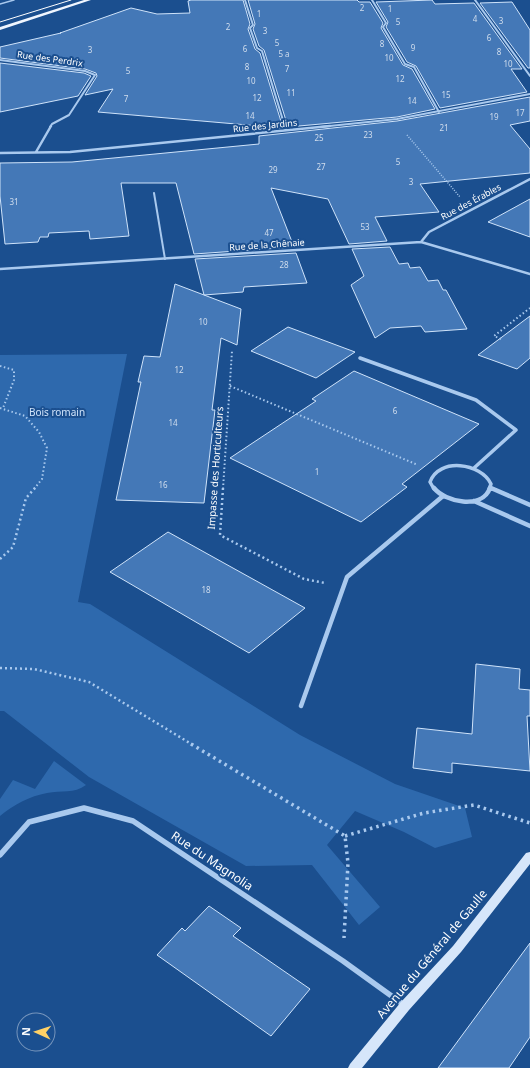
<svg xmlns="http://www.w3.org/2000/svg" width="530" height="1068" font-family="'Noto Sans',sans-serif">
<rect width="100%" height="100%" fill="#1b4f8f"/>
<path fill="#2e69ad" d="M127 354 78 602 90 604 300 735 395 784 465 808 472 837 435 848 404 832 355 811 327 845 380 907 359 925 312 865 246 866 89 777 4 711H0V355Z
M54 761 86 785C74 794 61 790 47 793 30 796 13 805 0 816V799L13 780 35 789Z"/>
<path fill="#4478b7" stroke="#cfe3fa" d="M191 0H243L250 24 248 29 255 49 260 53 283 128 259 130V126L98 112 113 89 85 95 97 76 96 73 85 69 0 58V47L61 33H60L131 8 157 14 190 13 188 1Z
M248 0H357L359 2H370L383 23 381 28 403 65 412 69 435 109 397 117 288 127 264 50 259 46 253 29 255 24Z
M432 0 435 4 474 3 522 69H511L527 92 440 108 416 66 407 62 386 27 388 22 376 2Z
M512 2 530 30V68H528L480 3Z
M0 63 84 73 91 76 78 96 0 112Z
M530 97V121L510 125 530 149V173L420 184 439 212 375 217 387 241 349 244 328 199 271 188 294 247 194 254 176 183H121L129 236 90 239 89 231 49 233 48 237H40L38 242 5 244 0 196V163L72 162 259 144V136L397 121Z
M530 199V237L488 222Z
M390 247 399 264 408 263 410 268 420 267 428 281 438 280 443 290H446L467 329 425 332 421 326 390 328 375 338 351 285 364 276 352 249Z
M296 253 307 283 244 287 243 292 204 295 195 259Z
M175 284 241 309 237 345 221 338 212 410H215L204 503 116 500 141 382H138L144 356 160 357Z
M530 316V358L517 369 478 355Z
M288 327 355 352 316 378 251 351Z
M354 371 479 424 402 484 407 487 361 522 230 458 316 401 312 399Z
M168 532 305 608 249 653 110 572Z
M476 664 520 669 519 689 530 690V716H527L530 771 452 763V773L413 768 417 728 472 734Z
M209 906 241 928 233 936 310 989 271 1036 157 955 182 928 185 931Z
M530 943V1037L509 1068H438Z"/>
<g fill="none" stroke-linecap="round" stroke-linejoin="round">
<path stroke="#a9c9ee" stroke-width="1.5" stroke-dasharray="1 1.5" stroke-linecap="butt" d="M407 135 460 197"/>
<path stroke="#a9c9ee" stroke-width="2" stroke-dasharray="1.5 2.5" stroke-linecap="butt" d="M501 339 494 336 530 308
M0 366 14 370V380L3 408
M230 386 418 465
M0 408 25 416 39 432 47 448 42 479 34 489
M223 489 232 351"/>
<path stroke="#a9c9ee" stroke-width="2.5" stroke-dasharray="2 3" stroke-linecap="butt" d="M223 488 220 535 304 579 325 583
M0 559 13 547 26 498 35 488
M0 668 34 669 89 682 193 745"/>
<path stroke="#a9c9ee" stroke-width="3.5" stroke-dasharray="2.5 4" stroke-linecap="butt" d="M191 744 345 836 348 863 344 938
M345 836 424 813 474 805 530 823"/>
<path stroke="#a9c9ee" stroke-width="1.5" d="M0 4 14 0"/>
<path stroke="#a9c9ee" stroke-width="2" d="M154 193 165 259"/>
<path stroke="#a9c9ee" stroke-width="2" d="M245 0 253 25 250 28 257 48 262 51 285 127
M372 0 386 23 383 27 405 64 414 67 439 112
M475 0 530 76
M0 60 85 71 95 75 69 115 52 124 50 127
M320 127 397 119 530 94"/>
<path stroke="#a9c9ee" stroke-width="2.5" d="M285 126 286 130
M36 152 51 126
M0 153 70 152 330 126
M421 242 429 232 530 179
M0 269 421 242 530 274"/>
<path stroke="#a9c9ee" stroke-width="3.5" d="M360 358 476 400 516 430 474 468
M491 488 493 489
M434 489 430 482C439 457 481 463 491 484L489 489"/>
<path stroke="#a9c9ee" stroke-width="4.5" d="M434 488C445 502 482 510 490 488
M491 488 530 505
M474 501 530 526
M301 706 347 577 443 496"/>
<path stroke="#a9c9ee" stroke-width="5.5" d="M0 855 29 822 84 808 133 821 343 961 404 1005"/>
<path fill="#d6e6fa" fill-rule="evenodd" d="M530 852V864L461 952 409 1010 362 1068H348L350 1064 401 1002 453 946 526 853Z"/>
<path fill="#f0f6ff" fill-rule="evenodd" d="M84 0H91L0 30V27Z"/>
<path stroke="#fff" stroke-width="1" d="M0 22 71 0"/>
</g>
<g text-anchor="middle" stroke-width="4" stroke-linejoin="round" paint-order="stroke">
<g font-size="8" fill="#d0dded">
<text x="362" y="11">2</text>
<text x="390" y="12">1</text>
<text x="259" y="17">1</text>
<text x="475" y="22">4</text>
<text x="501" y="24">3</text>
<text x="398" y="25">5</text>
<text x="228" y="30">2</text>
<text x="265" y="34">3</text>
<text x="489" y="41">6</text>
<text x="277" y="46">5</text>
<text x="382" y="47">8</text>
<text x="413" y="51">9</text>
<text x="245" y="52">6</text>
<text x="90" y="53">3</text>
<text x="499" y="55">8</text>
<text x="284" y="57">5 a</text>
<text x="389" y="61">10</text>
<text x="508" y="67">10</text>
<text x="247" y="70">8</text>
<text x="287" y="72">7</text>
<text x="128" y="74">5</text>
<text x="400" y="82">12</text>
<text x="251" y="84">10</text>
<text x="291" y="96">11</text>
<text x="446" y="98">15</text>
<text x="257" y="101">12</text>
<text x="126" y="102">7</text>
<text x="412" y="104">14</text>
<text x="520" y="116">17</text>
<text x="250" y="119">14</text>
<text x="494" y="120">19</text>
<text x="444" y="131">21</text>
<text x="368" y="138">23</text>
<text x="319" y="141">25</text>
<text x="398" y="165">5</text>
<text x="321" y="170">27</text>
<text x="273" y="173">29</text>
<text x="411" y="185">3</text>
<text x="14" y="205">31</text>
<text x="365" y="230">53</text>
<text x="269" y="236">47</text>
<text x="284" y="268">28</text>
<text x="203" y="325">10</text>
<text x="179" y="373">12</text>
<text x="395" y="414">6</text>
<text x="173" y="426">14</text>
<text x="317" y="475">1</text>
<text x="163" y="488">16</text>
<text x="206" y="593">18</text>
</g>
<g font-size="9" fill="#fff" stroke="#1b4f8f">
<text transform="translate(50 59) rotate(8)" y="3">Rue des Perdrix</text>
<text transform="translate(265 126) rotate(-6)" y="3">Rue des Jardins</text>
<text transform="translate(471 202) rotate(-28)" y="3">Rue des Érables</text>
<text transform="translate(267 245) rotate(-4)" y="3">Rue de la Chênaie</text>
</g>
<g font-size="10" fill="#cfe3fa" stroke="#1b4f8f">
<text x="57" y="416">Bois romain</text>
</g>
<g font-size="10" fill="#fff" stroke="#1b4f8f">
<text transform="translate(215 468) rotate(-86)" y="4">Impasse des Horticulteurs</text>
</g>
<g font-size="12" fill="#fff" stroke="#1b4f8f">
<text transform="translate(212 861) rotate(34)" y="4">Rue du Magnolia</text>
<text transform="translate(432 954) rotate(-50)" y="4">Avenue du Général de Gaulle</text>
</g>
</g>
<g transform="translate(36 1032) rotate(273)"><circle r="19" fill="#1b4f8f" stroke="#7695bc"/>
<path d="M0-3L7 15L0 10L-7 15Z" fill="#ffd166"/>
<text y="-6" font-size="11" font-weight="bold" text-anchor="middle" fill="#ffffff">N</text>
</g>
</svg>
